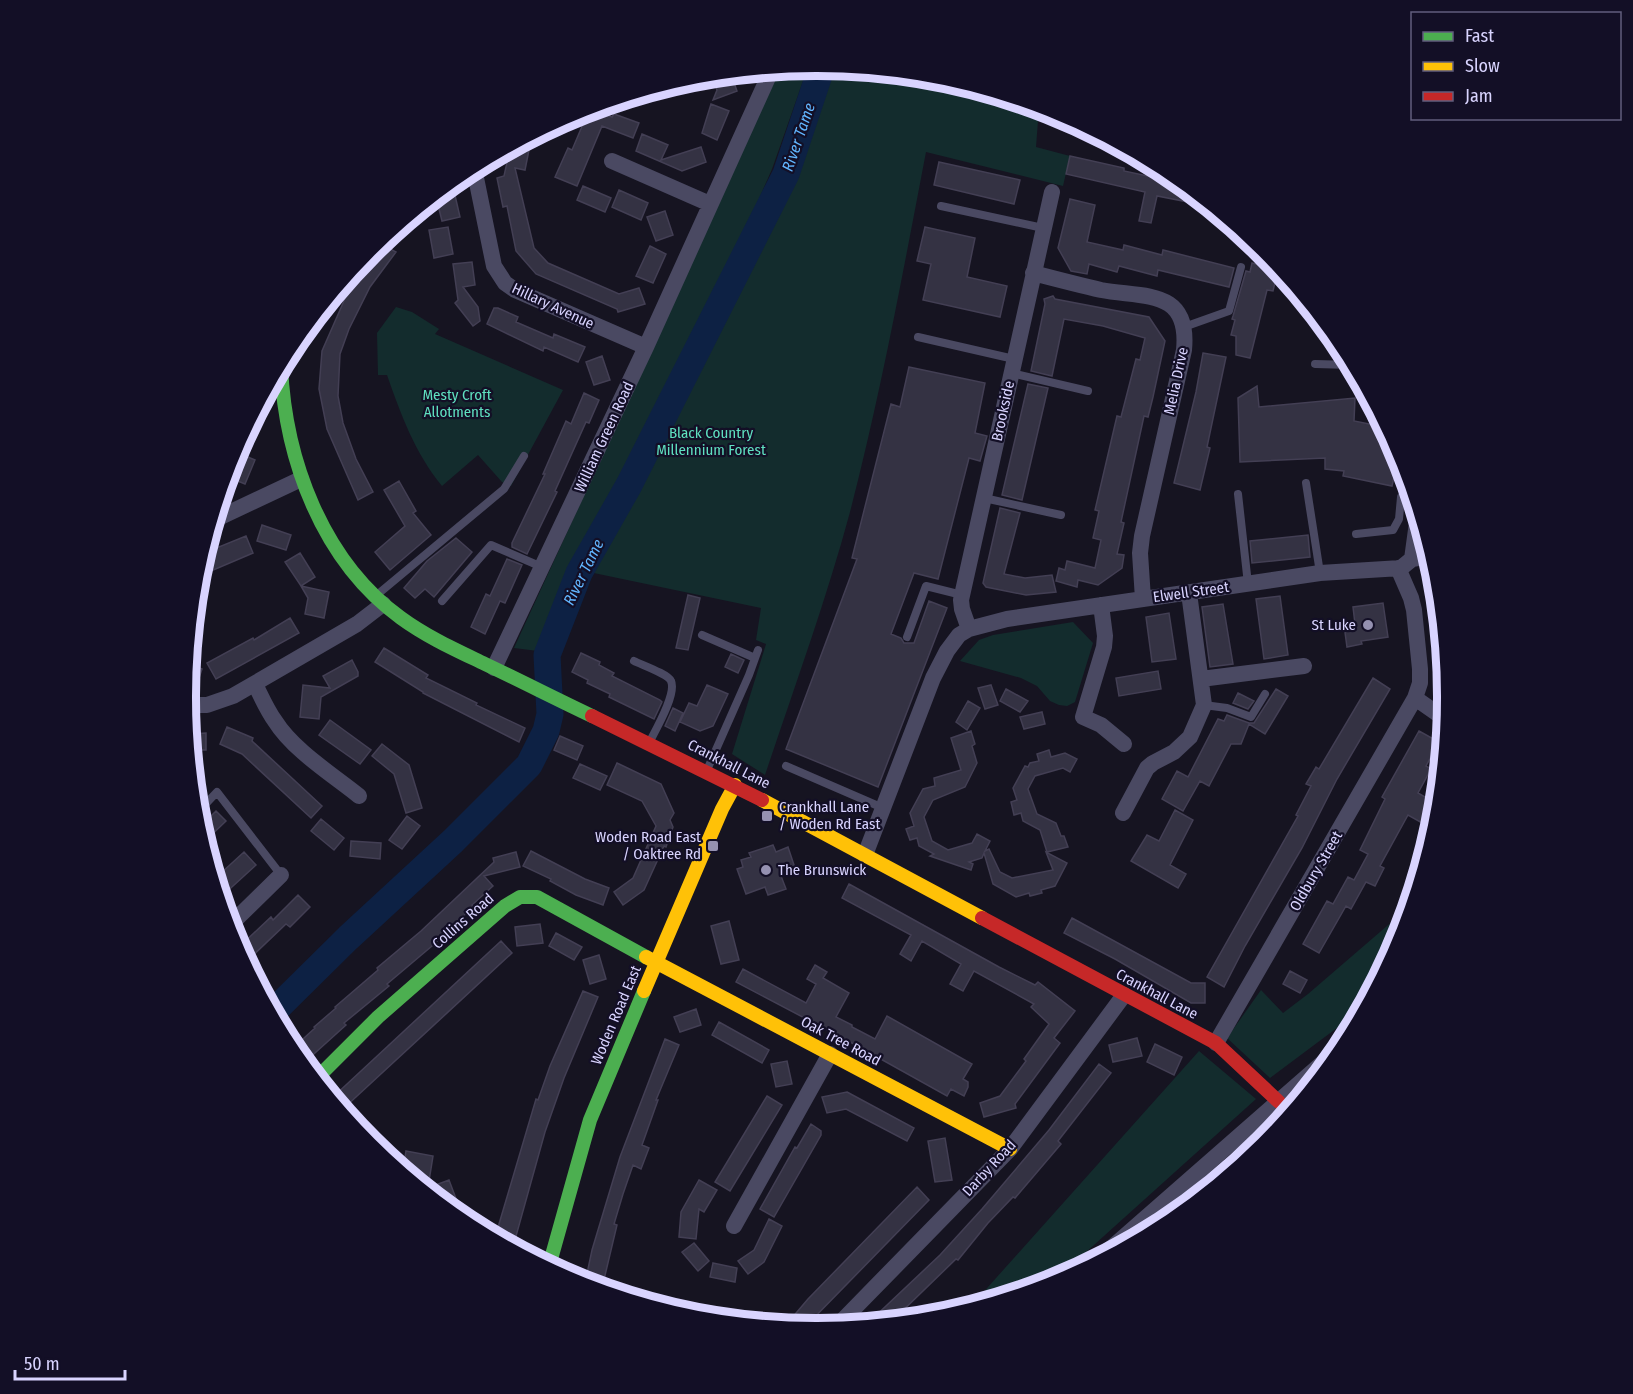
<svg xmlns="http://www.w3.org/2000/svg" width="1633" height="1394" font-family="'Fira Sans Condensed',sans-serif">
<rect width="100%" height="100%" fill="#161421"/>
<path fill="#132c2d" d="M808 67 772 169 743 236 720 283 695 329 646 428 590 534 565 584 538 651 514 648 779 70Z
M826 67 940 78 1039 108 1036 147 1070 156 1063 186 926 152C903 272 881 393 850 512 826 601 794 688 765 775L732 754 766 644 756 640 761 608 589 572 777 208Z
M396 307 412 312 439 329 435 334 563 390 511 486 502 482 478 455 442 486C415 453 401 415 387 375H378L377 333Z
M1073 622 1093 643 1075 702 1067 706 1059 705 1050 701 1037 686 1021 678 960 661 979 640 993 635Z
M1409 907 1399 939 1361 1010 1270 1078 1227 1038 1261 990 1283 1013 1308 994Z
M1199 1051 1256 1099 1054 1281 971 1306Z
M1273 1130 1262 1143 1167 1222 1141 1235Z"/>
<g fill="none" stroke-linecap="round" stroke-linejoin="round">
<path stroke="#0d2144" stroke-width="27" d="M273 1012 348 938 453 841 529 765 546 731 550 714 547 655 579 573 629 485 786 174 822 66"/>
</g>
<path fill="#343243" stroke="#433f54" stroke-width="1.5" d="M731 74 737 91 713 100 717 90 712 76Z
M711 104 729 111 717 140 702 133Z
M592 109 612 117 614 114 639 123 633 138 602 126 577 186 555 177 568 148 572 150 583 124 567 118Z
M642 134 668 145 661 160 701 147 706 162 682 171 636 151Z
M521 143 530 145 525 170 515 168 534 248 548 263 619 294 639 288 645 304 618 312 617 309 536 274 516 251 507 206 503 207 497 178 504 176 510 149Z
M1070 156 1124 168V171L1180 183 1208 206 1157 196 1151 223 1139 221 1145 192 1066 174Z
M939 162 1020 180 1014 204 934 185Z
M449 186 450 192 454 191 460 217 442 221 436 197Z
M583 186 611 198 605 212 577 200Z
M619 190 648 203 641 220 612 207Z
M1070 199 1095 205 1087 242 1123 250 1124 245 1162 255 1163 250 1234 268 1229 287 1158 270 1157 276 1119 266 1117 272 1089 264 1087 274 1071 271 1058 248Z
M665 211 673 235 656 241 647 217Z
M448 227 453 254 434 258 429 230Z
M925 227 975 238 967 277 1007 286 1000 317 923 300 931 264 917 261Z
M379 243 396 252 370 287 349 329 340 354 338 396 343 423 356 459 373 492 358 500 327 429 319 389 322 351 354 278 371 251Z
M650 246 666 254 653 283 636 276Z
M472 262 475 285 463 287 478 307 480 321 473 326 455 303 458 300 453 264Z
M1252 263 1278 270 1273 291 1267 290 1250 358 1236 355V336L1231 335 1235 320 1232 319 1233 316 1246 271 1250 272Z
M1053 296 1055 299 1149 317 1165 341 1153 397 1148 417 1144 416 1121 522 1124 523 1117 554 1124 555 1122 568 1098 585 1078 580 1077 587 1056 581 1059 568 1065 570 1067 561 1095 568 1101 540 1093 538 1099 511 1095 510 1117 416 1121 417 1136 359 1140 360 1145 338 1103 326 1064 319 1052 376 1031 371 1045 304 1044 299Z
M494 308H498L518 317 516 322 553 338 554 334 585 347 578 362 544 347 543 351 487 324Z
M1203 353 1226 357 1207 447 1210 448 1200 490 1174 483 1196 392Z
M602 356 610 380 594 385 586 362Z
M909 367 985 383 975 433 987 436 980 461 969 458 938 579 914 573 891 634 901 638 904 643H914L929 601 947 608 878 787 786 749 857 559 852 558 891 404 900 407Z
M1028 384 1048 388 1022 500 1002 495Z
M1257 386 1259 407 1355 398 1354 421 1384 427 1399 455 1392 486 1343 476 1344 471 1325 469V458L1240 462 1238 398Z
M584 393 599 400 589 423 586 422 555 491 557 492 527 554 512 547V543L545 474H543L566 421 571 424Z
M238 453 255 460 245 484 228 477Z
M399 481 416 511 413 513 431 535 390 570 375 552 405 526 384 490Z
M1000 508 1020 513 1004 574 1025 578 1052 575 1056 592 1026 595 986 587 983 583Z
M262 525 291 535 286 550 257 541Z
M1308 535 1310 557 1252 563 1250 541Z
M246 536 253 553 197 577 204 553Z
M456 538 472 552 434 597 425 589 415 598 404 588 427 561Z
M300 553 315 577 301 586 285 562Z
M507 559 522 565 505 603 500 601 485 634 471 627 486 594 490 596Z
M301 586 329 592 324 618 305 614 308 598Z
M688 595 700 598 688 650 676 648Z
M1280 596 1288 655 1264 659 1256 599Z
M1383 603 1388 637 1361 641 1362 644 1347 647 1344 625 1355 624 1353 607Z
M1223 604 1233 664 1210 667 1202 607Z
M1169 613 1176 659 1152 662 1146 617Z
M290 618 299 633 216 679 207 663 253 638 254 640Z
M384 648 428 675 426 678 477 703 476 705 525 728 519 742 423 693V692L375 662Z
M581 653 600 662 599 665 614 673 612 676 660 700 662 702 654 719 609 697 610 694 587 683 588 680 572 672Z
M731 654 744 660 738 673 725 667Z
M352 660 358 672V676L321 697 319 719 300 717 303 685 330 688 323 676Z
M189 664 202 669 197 684 187 681Z
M1158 671 1161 689 1119 696 1116 678Z
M1373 678 1390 689 1337 779 1302 848 1245 946 1224 987 1207 977 1298 816 1296 815 1311 786 1306 784 1316 767 1319 769Z
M707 685 728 694 713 726 700 731 680 722 689 703 697 706Z
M991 685 998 705 985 709 978 688Z
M1006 689 1028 701 1020 712 1000 701Z
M1276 689 1288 696 1265 734 1249 724 1241 744H1231L1209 786 1200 781 1183 811 1162 799 1177 771 1188 777 1218 719 1224 721 1227 715 1249 723H1254Z
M1238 693 1254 701 1248 709 1233 703Z
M968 701 980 708 967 730 956 722Z
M673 708 683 713 675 731 665 726Z
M1042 712 1045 724 1024 729 1020 717Z
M330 720 371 750 360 764 319 735Z
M227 727 253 738 252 741 322 806 311 818 242 754 220 744Z
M971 731 975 744 972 746 977 763 965 787 933 800 924 817 932 841 948 850 972 843 977 834 990 841 985 851 989 849 1000 872 1012 878 1053 870 1046 852 1067 863 1055 886 1041 890 1042 893 1030 896 1029 893 1016 897 993 884 984 853 982 858 969 862 973 864 971 870 930 856 934 854 919 846 917 838 910 840 906 829 914 826 910 813 923 789 935 786 934 778 961 770 951 738Z
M1419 731 1439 742 1426 766 1431 769 1418 793 1437 804 1433 829 1408 815 1380 866 1384 868 1375 886 1366 882 1351 909 1346 906 1319 953 1303 944 1327 901 1333 904 1348 877 1354 880 1368 854 1360 850 1385 799 1382 797Z
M206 733V750H191L189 734Z
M560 736 583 746 577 760 554 750Z
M382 744 409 765 422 808 406 813 394 774 372 756Z
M1049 750 1051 757 1065 753 1077 759 1070 772 1063 768 1035 776 1028 789 1037 814 1056 823 1061 836H1064L1068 847 1047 852 1040 830 1023 821 1021 813 1014 815 1011 802 1017 800 1013 788 1025 766 1028 767 1030 763 1039 761 1037 754Z
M617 763 661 784 674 813 670 820 673 827 666 847 664 846 644 890 623 905 614 892 633 878 656 826 642 801 607 785Z
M580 764 607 776 600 790 573 778Z
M1175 810 1193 820 1170 865 1186 874 1178 888 1131 861 1147 835 1159 841Z
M216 811 226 821 204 842 200 827Z
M407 816 420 826 402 849 389 840Z
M321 819 344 838 334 850 311 831Z
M351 841 381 843 380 859 350 856Z
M773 845 776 852 788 847 796 871 781 876 786 889 768 895 765 887 746 894 737 869 743 867 741 860 751 857 749 853Z
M531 851 585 879 609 888 603 905 576 895 550 881 551 879 523 866Z
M244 852 256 865 221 897 216 881 223 874 221 873Z
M516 852 520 867 484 876 493 886 472 905 474 906 432 946 387 984 389 986 344 1023 346 1025 305 1062 293 1048 315 1028 314 1027 336 1008 335 1007 378 970 377 968 421 931 494 862 493 858Z
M849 884 999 967 1035 985 1038 982 1075 1011 1054 1038 1060 1043 1015 1104 1016 1108 984 1117 980 1103 1000 1096 1026 1061 1024 1059 1049 1024 1031 1007 1034 1004 974 971 963 991 950 984 961 964 922 941 911 961 900 954 911 935 842 898Z
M298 895 310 907 290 927 286 924 246 962 238 948 271 917 273 920Z
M1072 918 1191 983H1205V1003H1191L1115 959 1064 933Z
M729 921 739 960 721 964 711 926Z
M540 924 543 943 517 946 515 927Z
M556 933 582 947 574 960 549 946Z
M501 941 512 953 343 1109 333 1097Z
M599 955 606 979 590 984 583 960Z
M815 965 827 972 823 978 849 993 836 1017 852 1025V1027L875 1039 887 1016 972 1064 963 1079 968 1082V1087L964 1096 951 1089 947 1096 852 1043 736 982 743 969 806 1003 816 984 807 979Z
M1290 971 1307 980 1300 993 1283 984Z
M583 991 598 997 564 1078 545 1132 513 1247 497 1238 499 1224 536 1099 538 1100 550 1066Z
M696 1009 701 1025 680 1032 674 1017Z
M719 1022 769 1050 762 1063 712 1035Z
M1137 1038 1142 1056 1113 1062 1109 1045Z
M665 1039 679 1045 656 1100H658L642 1145 649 1148 641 1169 633 1165 623 1194 614 1224 617 1225 602 1288 585 1283 592 1250 620 1157Z
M1155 1044 1182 1057 1174 1075 1147 1062Z
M787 1061 792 1084 776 1087 771 1064Z
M1099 1064 1111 1073 1058 1141 1061 1144 1015 1198 1013 1197 988 1223 958 1260 956 1259 893 1320 868 1323 940 1255 982 1209 1049 1130Z
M847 1092 914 1128 907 1141 846 1109 827 1113 822 1097Z
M767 1096 782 1105 730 1191 715 1182Z
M811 1124 821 1131V1135L774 1217 760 1209 795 1147 797 1148Z
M945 1138 952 1180 935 1182 928 1141Z
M406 1151 433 1156 429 1181 413 1178 403 1170Z
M449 1180 458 1204 448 1207 438 1198 433 1186Z
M699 1180 717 1190 704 1212 699 1209 696 1239 679 1237 681 1212Z
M917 1187 929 1200 805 1327 786 1325 808 1299Z
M769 1219 782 1226 764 1262 748 1274 738 1261 754 1250Z
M694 1243 709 1261 698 1271 682 1252Z
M713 1263 737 1268 735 1282 710 1277Z"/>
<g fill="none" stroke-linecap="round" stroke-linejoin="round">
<path stroke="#4a4962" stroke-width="8" d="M941 206 1043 228
M1184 327 1229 311 1241 267
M918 337 1014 359
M1315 364 1351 365
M1011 373 1088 391
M1306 483 1320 573
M1238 494 1248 584
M984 498 1061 515
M1356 534 1393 530 1399 519 1401 497 1412 498
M378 594 504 489 524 456
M442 601 491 545 542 567
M702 635 755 658
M907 637 926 586 962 595
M634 661C642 665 668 674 671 681 677 694 655 731 649 743
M1204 705 1227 708 1251 717 1265 694
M786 766 883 808
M707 770 749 675 758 650
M197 813 217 792 281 875"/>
<path stroke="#4a4962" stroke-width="16" d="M1063 122 1079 125
M612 161 710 204
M474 168 494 266 505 283 515 290 646 347
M1033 273C1056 279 1079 285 1101 290 1143 298 1190 288 1184 350L1142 536 1140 553 1143 599
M214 520 301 479
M1412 559 1418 515
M1412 559 1430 556
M1101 605 1105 636 1104 647 1083 717 1101 725 1124 744
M969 629 962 609 961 600 1052 192
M494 668 646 347 771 71
M1201 679 1304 666
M255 684C261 696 267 710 275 721 293 750 333 775 359 796
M1415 698 1445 719
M186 705H207L233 696 357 624 383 604
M1123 813 1147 768 1153 763 1174 752 1190 737 1204 705 1189 593
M865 855 933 678 947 651 959 635 969 629 1007 619 1320 573 1401 568 1412 559
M230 925 281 875
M1216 1043 1415 698 1420 683V669L1414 610 1411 598 1398 568
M734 1226 830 1054
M1101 1257 1343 1045
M837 1326 1010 1149 1124 995"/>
<path stroke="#4caf50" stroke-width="14" d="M281 366C285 459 322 561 401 618 427 637 456 650 485 664 521 681 556 699 592 716
M317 1078 378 1017 505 906 520 897H537L646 957
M549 1266 590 1120 644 991"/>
<path stroke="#ffc107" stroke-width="14" d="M762 800 982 918
M646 957 1010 1149
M644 991 722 809 735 785"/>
<path stroke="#c62828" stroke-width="14" d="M592 716 762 800
M982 918 1216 1043 1279 1102"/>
</g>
<g fill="#9591b1" stroke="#130f26" stroke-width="2">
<circle cx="1368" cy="625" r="6"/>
<rect x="761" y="810" width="12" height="12" rx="3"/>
<rect x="707" y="840" width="12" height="12" rx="3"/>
<circle cx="766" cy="870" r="6"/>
</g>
<g text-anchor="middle" stroke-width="4.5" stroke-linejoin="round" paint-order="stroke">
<g font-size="15" fill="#d9d4ff" stroke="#130f26">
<text transform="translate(553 306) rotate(25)" y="5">Hillary Avenue</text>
<text transform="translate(1176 381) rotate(-78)" y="5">Melia Drive</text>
<text transform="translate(1003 411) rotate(-78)" y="5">Brookside</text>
<text transform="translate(604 437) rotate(-65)" y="5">William Green Road</text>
<text transform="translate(1191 592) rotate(-8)" y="5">Elwell Street</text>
<text transform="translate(729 764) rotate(27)" y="5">Crankhall Lane</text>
<text transform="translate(1316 871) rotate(-60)" y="5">Oldbury Street</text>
<text transform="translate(463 921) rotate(-41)" y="5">Collins Road</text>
<text transform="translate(1157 994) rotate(28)" y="5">Crankhall Lane</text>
<text transform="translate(616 1015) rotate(-67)" y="5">Woden Road East</text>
<text transform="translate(841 1041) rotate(28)" y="5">Oak Tree Road</text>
<text transform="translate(989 1168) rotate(-47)" y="5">Darby Road</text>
</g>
<g font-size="15" fill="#5fe0c0" stroke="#130f26">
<text x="457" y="400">Mesty Croft<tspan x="457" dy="17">Allotments</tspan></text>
<text x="711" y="438">Black Country<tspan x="711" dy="17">Millennium Forest</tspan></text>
</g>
<g font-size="15" fill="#d9d4ff" stroke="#130f26" text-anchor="end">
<text x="1356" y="630">St Luke</text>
<text x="779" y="812" text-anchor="start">Crankhall Lane<tspan x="779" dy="17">/ Woden Rd East</tspan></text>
<text x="701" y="842">Woden Road East<tspan x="701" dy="17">/ Oaktree Rd</tspan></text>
<text x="778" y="875" text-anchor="start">The Brunswick</text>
</g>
<g font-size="16" font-style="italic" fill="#62b6ff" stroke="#130f26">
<text transform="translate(798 137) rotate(-71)" y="6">River Tame</text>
<text transform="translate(583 572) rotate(-64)" y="6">River Tame</text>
</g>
</g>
<path d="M0 0H1633V1394H0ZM816 76H817A620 620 0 0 1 1437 696V698A620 620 0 0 1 817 1318H816A620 620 0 0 1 196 698V696A620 620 0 0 1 816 76Z" fill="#130f26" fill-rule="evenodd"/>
<path fill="none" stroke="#d9d4ff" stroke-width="8" d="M816 76H817A620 620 0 0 1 1437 696V698A620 620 0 0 1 817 1318H816A620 620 0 0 1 196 698V696A620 620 0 0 1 816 76Z"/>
<rect x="1411" y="12" width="210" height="108" fill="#130f26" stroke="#625e7d" stroke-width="1.5"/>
<rect x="1423" y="32" width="30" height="9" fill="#4caf50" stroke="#625e7d" stroke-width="1.5"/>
<text x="1465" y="42" font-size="18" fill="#d9d4ff">Fast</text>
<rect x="1423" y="62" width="30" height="9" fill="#ffc107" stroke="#625e7d" stroke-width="1.5"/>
<text x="1465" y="72" font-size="18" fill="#d9d4ff">Slow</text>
<rect x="1423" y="92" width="30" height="9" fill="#c62828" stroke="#625e7d" stroke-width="1.5"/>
<text x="1465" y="102" font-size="18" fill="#d9d4ff">Jam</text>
<path d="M15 1370v9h110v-9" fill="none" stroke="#d9d4ff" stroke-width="3"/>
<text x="24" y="1370" font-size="18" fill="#d9d4ff" stroke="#130f26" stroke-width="4.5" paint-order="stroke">50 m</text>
</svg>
